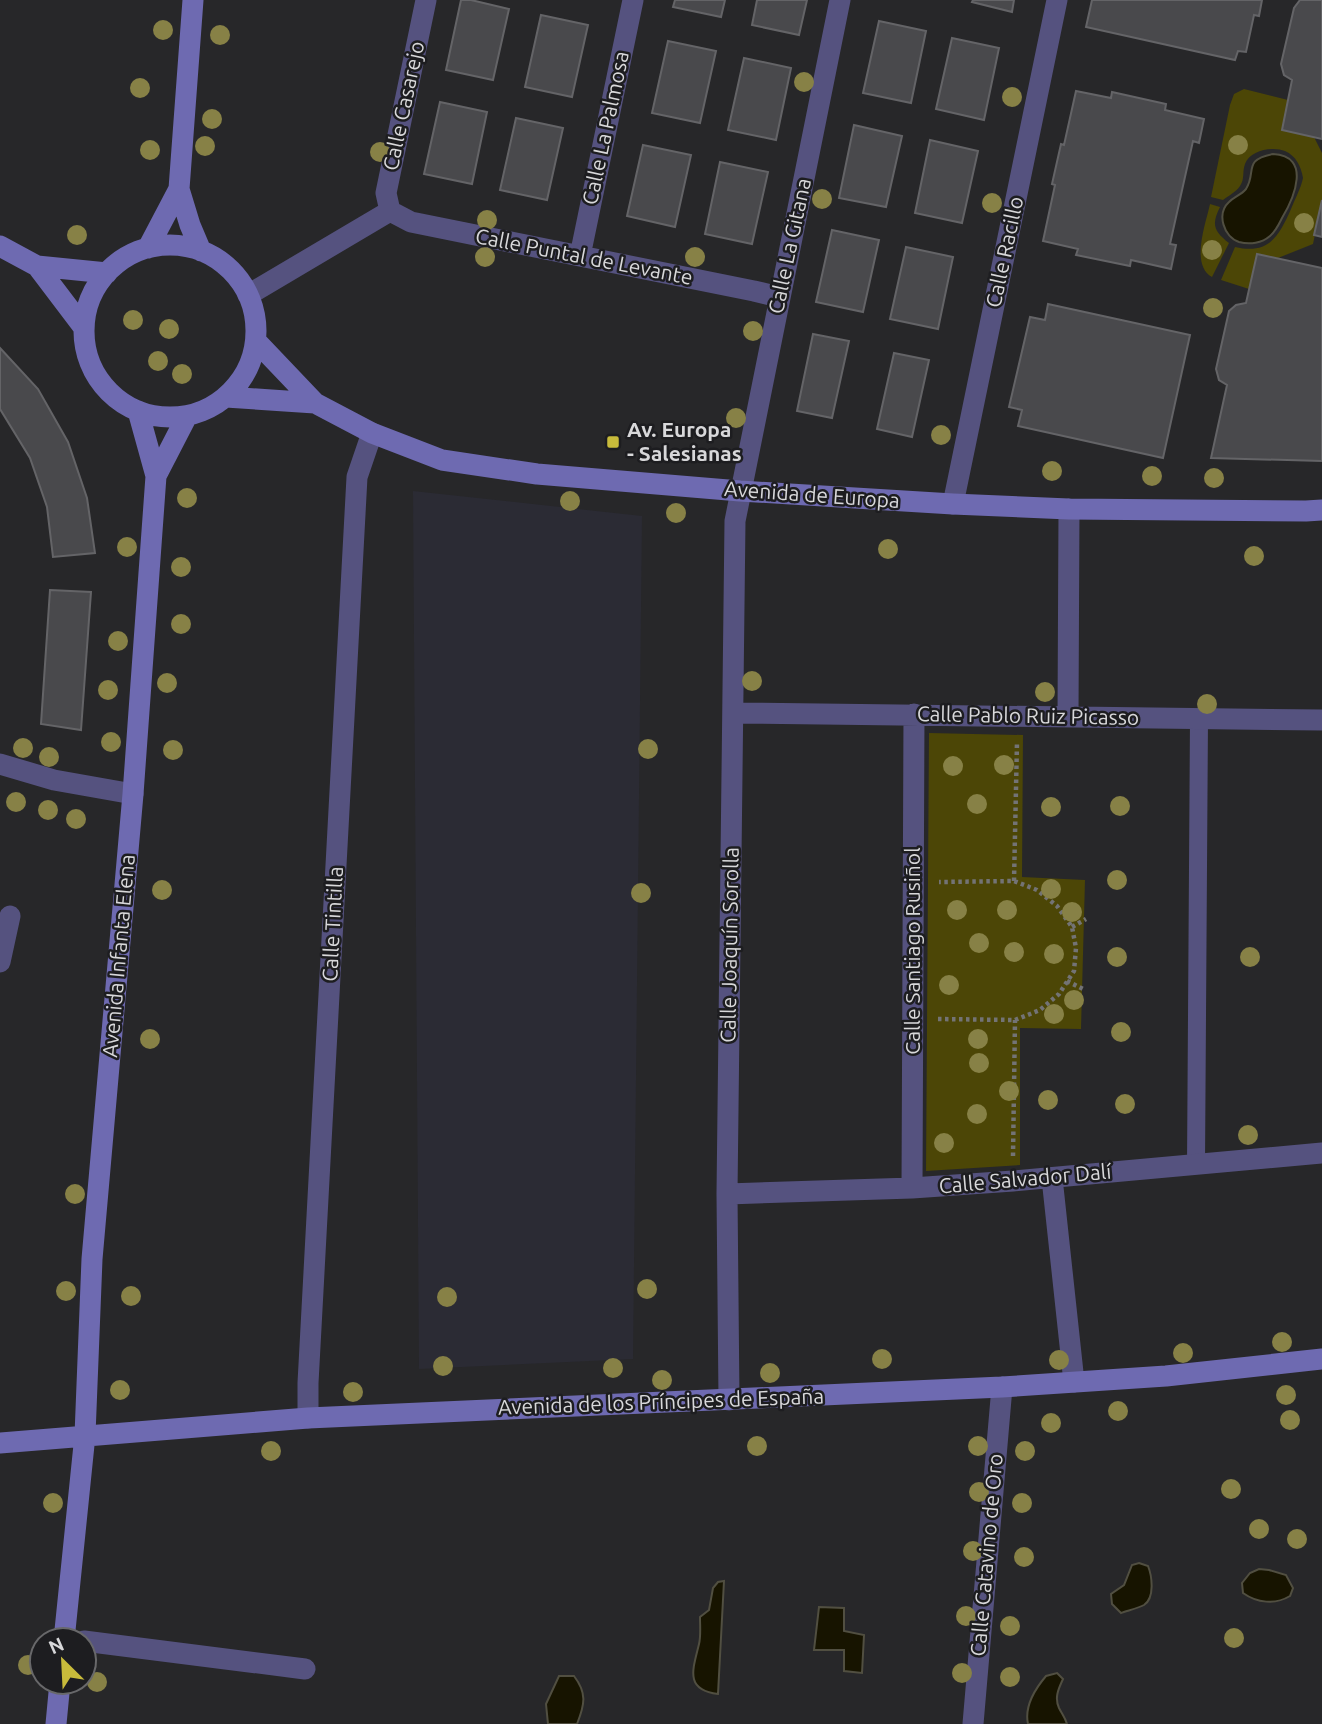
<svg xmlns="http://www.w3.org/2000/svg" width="1322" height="1724" font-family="Ubuntu,sans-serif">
<rect width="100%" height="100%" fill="#272729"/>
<path fill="#2b2b34" d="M413 491 642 516 633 1359 419 1369Z"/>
<path fill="#4c4606" d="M1244 89 1288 100 1282 130 1314 137 1322 153V200L1313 244 1278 258 1257 254 1249 289 1221 280 1235 247C1269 255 1279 236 1291 209 1295 199 1301 188 1303 178 1301 166 1296 156 1285 151 1273 146 1250 150 1245 164 1242 172 1245 179 1240 186 1236 192 1228 196 1223 200L1211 197 1230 105 1234 94Z
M1210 204 1220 207C1211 225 1214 231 1229 243L1212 277C1190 265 1206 223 1210 204Z
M929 733 1023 735 1022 877 1085 880 1081 1029 1020 1028V1165L926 1171Z"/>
<path fill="#171400" stroke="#514f41" stroke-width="2" d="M1273 154C1312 156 1294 198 1282 218 1279 224 1276 231 1270 236 1262 243 1250 245 1239 242 1224 237 1216 214 1229 202 1234 197 1241 195 1246 189 1257 172 1242 160 1273 154Z
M1139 1563 1148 1566C1152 1576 1155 1598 1144 1605 1139 1608 1126 1611 1121 1613L1112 1604 1111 1594 1124 1585 1132 1565Z
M1259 1569 1269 1570 1286 1575 1293 1588 1290 1596C1275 1605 1257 1603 1243 1593L1242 1583 1250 1573Z
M724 1581 718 1694C684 1690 693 1669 699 1644 701 1636 700 1626 700 1617L709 1610 713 1588 718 1582Z
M819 1607 844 1608V1631L864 1635 862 1673 844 1671V1650H814Z
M1057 1673 1063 1679C1059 1688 1054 1697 1059 1708 1062 1714 1065 1717 1067 1724H1028C1024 1706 1035 1689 1046 1676Z
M559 1676H574C587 1693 585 1704 577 1724H548L546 1704Z"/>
<path fill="#49494c" stroke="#646467" stroke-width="2" d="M461 0H471L509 9 493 80 446 70Z
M675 0H725L721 17 673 7Z
M757 0H807L799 35 752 25Z
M973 0H1014L1012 12 972 2Z
M1092 0H1262L1259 16 1254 15 1246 52 1238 51 1235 60 1086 27Z
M1300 0H1322V139L1282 130 1292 80 1284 75 1281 64 1294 8Z
M541 15 588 25 572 97 525 87Z
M879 21 926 31 911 103 863 93Z
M952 38 999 48 984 120 936 109Z
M668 41 716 51 700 123 652 113Z
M744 58 791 68 776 140 728 130Z
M1076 91 1111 98 1112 92 1166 104 1165 110 1204 119 1199 143 1193 141 1170 244 1176 245 1171 269 1131 260 1130 266 1076 255 1078 249 1043 241 1055 185 1052 184 1061 144 1064 145Z
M440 102 487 112 472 184 424 174Z
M516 118 563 128 547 200 500 190Z
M854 125 902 136 886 207 839 198Z
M930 140 978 151 962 223 915 213Z
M643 145 691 155 675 227 627 216Z
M720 162 768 172 752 244 705 234Z
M1322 200V237L1314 235Z
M832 230 879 240 863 312 816 302Z
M906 247 953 257 938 329 890 319Z
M1257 254 1322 268V461L1211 458 1227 385 1219 380 1216 369 1229 311 1236 305 1246 303Z
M1048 304 1190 335 1163 458 1018 426 1022 410 1009 407 1030 317 1045 320Z
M813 334 849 341 832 418 797 411Z
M0 348 38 389 68 442 87 498 95 553 53 557 47 507 30 458 0 409Z
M894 353 929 360 912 437 877 429Z
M50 590 91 592 81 730 41 724Z"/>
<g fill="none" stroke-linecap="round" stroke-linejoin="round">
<path stroke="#737375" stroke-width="4.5" stroke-dasharray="3.5 3.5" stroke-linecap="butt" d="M1014 881 1017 742
M1072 927 1086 919
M1067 981 1085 990
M938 1019 1015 1020 1040 1010 1059 994 1074 971 1076 948 1072 927 1057 906 1037 890 1014 881 939 882
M1013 1156 1015 1020"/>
<path stroke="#55527f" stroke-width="18" d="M1196 1165 1199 718"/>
<path stroke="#55527f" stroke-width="21" d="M390 211 411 222 754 291 779 297
M390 211 386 193 426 0
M580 256 633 0
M248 295 390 211
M953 504 1057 0
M734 713 1322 720
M1068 716 1069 509
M0 764 54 780 133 794
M0 962 10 916
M1052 1178 1074 1382
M912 1188 914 714
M727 1194 912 1188 1013 1181 1322 1153
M729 1400 727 1194 735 521 840 0
M308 1418V1383L357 477 372 433
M84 1641 305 1669
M973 1724 1002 1387"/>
<path stroke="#6e6ab1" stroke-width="21" d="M179 189 190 225 201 251
M84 331a86 86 0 1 1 172 0a86 86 0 1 1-172 0Z
M0 246 37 266 107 273
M148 248 179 189 193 0
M37 266 84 328
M256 341 315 403 372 433 442 460 537 474 740 491 953 504 1069 509 1306 511 1322 510
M226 397 315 403
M156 476 187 416
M0 1443 308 1418 1002 1387 1166 1376 1322 1359
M64 1640 85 1435 92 1259 133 794 156 476 138 411
M56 1724 60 1682"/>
</g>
<g fill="#878146">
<circle cx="163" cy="30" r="10"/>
<circle cx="220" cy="35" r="10"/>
<circle cx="804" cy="82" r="10"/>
<circle cx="140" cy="88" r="10"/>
<circle cx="1012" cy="97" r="10"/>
<circle cx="212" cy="119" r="10"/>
<circle cx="1238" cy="145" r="10"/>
<circle cx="205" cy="146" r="10"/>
<circle cx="150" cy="150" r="10"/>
<circle cx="380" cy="152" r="10"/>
<circle cx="822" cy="199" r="10"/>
<circle cx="992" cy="203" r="10"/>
<circle cx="487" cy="220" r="10"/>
<circle cx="1304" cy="223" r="10"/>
<circle cx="77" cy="235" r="10"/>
<circle cx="1212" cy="250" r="10"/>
<circle cx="485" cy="257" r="10"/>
<circle cx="695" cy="257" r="10"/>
<circle cx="1213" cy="308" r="10"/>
<circle cx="133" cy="320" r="10"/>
<circle cx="169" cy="329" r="10"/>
<circle cx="753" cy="331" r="10"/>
<circle cx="158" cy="361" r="10"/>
<circle cx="182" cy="374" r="10"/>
<circle cx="736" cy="418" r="10"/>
<circle cx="941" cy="435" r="10"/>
<circle cx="1052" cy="471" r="10"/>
<circle cx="1152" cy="476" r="10"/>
<circle cx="1214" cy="478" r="10"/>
<circle cx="187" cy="498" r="10"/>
<circle cx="570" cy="501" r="10"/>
<circle cx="676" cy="513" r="10"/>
<circle cx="127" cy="547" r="10"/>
<circle cx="888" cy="549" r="10"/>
<circle cx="1254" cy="556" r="10"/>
<circle cx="181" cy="567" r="10"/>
<circle cx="181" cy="624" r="10"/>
<circle cx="118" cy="641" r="10"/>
<circle cx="752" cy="681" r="10"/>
<circle cx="167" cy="683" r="10"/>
<circle cx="108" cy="690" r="10"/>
<circle cx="1045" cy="692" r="10"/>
<circle cx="1207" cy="704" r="10"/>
<circle cx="111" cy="742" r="10"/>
<circle cx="23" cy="748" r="10"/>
<circle cx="648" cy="749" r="10"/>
<circle cx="173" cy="750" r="10"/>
<circle cx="49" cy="757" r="10"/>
<circle cx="1004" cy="765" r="10"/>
<circle cx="953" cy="766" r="10"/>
<circle cx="16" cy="802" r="10"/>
<circle cx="977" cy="804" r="10"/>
<circle cx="1120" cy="806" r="10"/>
<circle cx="1051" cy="807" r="10"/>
<circle cx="48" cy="810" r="10"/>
<circle cx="76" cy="819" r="10"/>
<circle cx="1117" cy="880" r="10"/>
<circle cx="1051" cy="889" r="10"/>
<circle cx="162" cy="890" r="10"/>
<circle cx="641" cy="893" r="10"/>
<circle cx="957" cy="910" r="10"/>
<circle cx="1007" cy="910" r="10"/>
<circle cx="1072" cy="912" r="10"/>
<circle cx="979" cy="943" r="10"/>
<circle cx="1014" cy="952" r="10"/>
<circle cx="1054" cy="954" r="10"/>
<circle cx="1117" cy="957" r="10"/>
<circle cx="1250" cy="957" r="10"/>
<circle cx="949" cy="985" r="10"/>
<circle cx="1074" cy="1000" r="10"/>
<circle cx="1054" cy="1014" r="10"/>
<circle cx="1121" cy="1032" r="10"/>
<circle cx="150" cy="1039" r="10"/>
<circle cx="978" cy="1039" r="10"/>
<circle cx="979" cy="1063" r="10"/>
<circle cx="1009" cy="1091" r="10"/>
<circle cx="1048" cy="1100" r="10"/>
<circle cx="1125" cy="1104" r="10"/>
<circle cx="977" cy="1114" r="10"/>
<circle cx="1248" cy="1135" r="10"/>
<circle cx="944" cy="1143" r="10"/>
<circle cx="75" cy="1194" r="10"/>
<circle cx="647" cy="1289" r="10"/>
<circle cx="66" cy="1291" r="10"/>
<circle cx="131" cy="1296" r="10"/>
<circle cx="447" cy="1297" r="10"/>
<circle cx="1282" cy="1342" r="10"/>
<circle cx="1183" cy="1353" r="10"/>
<circle cx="882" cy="1359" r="10"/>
<circle cx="1059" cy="1360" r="10"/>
<circle cx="443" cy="1366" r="10"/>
<circle cx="613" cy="1368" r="10"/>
<circle cx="770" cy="1373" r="10"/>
<circle cx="662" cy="1380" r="10"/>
<circle cx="120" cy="1390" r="10"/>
<circle cx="353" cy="1392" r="10"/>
<circle cx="1286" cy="1395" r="10"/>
<circle cx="1118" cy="1411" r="10"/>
<circle cx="1290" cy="1420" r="10"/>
<circle cx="1051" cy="1423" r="10"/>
<circle cx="757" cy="1446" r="10"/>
<circle cx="978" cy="1446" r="10"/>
<circle cx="271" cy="1451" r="10"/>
<circle cx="1025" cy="1451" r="10"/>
<circle cx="1231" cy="1489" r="10"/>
<circle cx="979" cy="1492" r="10"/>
<circle cx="53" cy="1503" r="10"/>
<circle cx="1022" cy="1503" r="10"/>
<circle cx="1259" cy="1529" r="10"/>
<circle cx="1297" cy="1539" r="10"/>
<circle cx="973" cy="1551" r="10"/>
<circle cx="1024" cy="1557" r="10"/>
<circle cx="966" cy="1616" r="10"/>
<circle cx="1010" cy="1626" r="10"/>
<circle cx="1234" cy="1638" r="10"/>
<circle cx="28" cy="1665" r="10"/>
<circle cx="962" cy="1673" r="10"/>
<circle cx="1010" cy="1677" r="10"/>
<circle cx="97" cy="1682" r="10"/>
</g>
<rect fill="#c8bb3b" stroke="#1d1d20" stroke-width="2.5" x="606" y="435" width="14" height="14" rx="3.5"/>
<g text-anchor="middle" stroke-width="5" stroke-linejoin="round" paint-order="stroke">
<g font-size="21" fill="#d8d8da" stroke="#1d1d20">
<text transform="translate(404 106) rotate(-78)" y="7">Calle Casarejo</text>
<text transform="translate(606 128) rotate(-78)" y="7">Calle La Palmosa</text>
<text transform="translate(790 246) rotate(-78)" y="7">Calle La Gitana</text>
<text transform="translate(1005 252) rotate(-78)" y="7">Calle Racillo</text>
<text transform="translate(584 257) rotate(11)" y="7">Calle Puntal de Levante</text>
<text transform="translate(812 495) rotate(4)" y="7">Avenida de Europa</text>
<text transform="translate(1028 716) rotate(1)" y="7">Calle Pablo Ruiz Picasso</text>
<text transform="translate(333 924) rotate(-87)" y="7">Calle Tintilla</text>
<text transform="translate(730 945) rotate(-89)" y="7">Calle Joaquín Sorolla</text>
<text transform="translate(913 951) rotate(-90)" y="7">Calle Santiago Rusiñol</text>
<text transform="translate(119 956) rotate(-85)" y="7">Avenida Infanta Elena</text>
<text transform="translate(1025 1179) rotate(-5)" y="7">Calle Salvador Dalí</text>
<text transform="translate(661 1402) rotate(-2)" y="7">Avenida de los Príncipes de España</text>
<text transform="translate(987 1555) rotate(-85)" y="7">Calle Catavino de Oro</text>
</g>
<g font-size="21" font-weight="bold" fill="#d8d8da" stroke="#1d1d20" text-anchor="start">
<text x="627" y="437">Av. Europa<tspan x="627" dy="24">- Salesianas</tspan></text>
</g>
</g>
<g transform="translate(63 1661) rotate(336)"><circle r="33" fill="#1d1d20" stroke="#68686a" stroke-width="2"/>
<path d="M0-5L12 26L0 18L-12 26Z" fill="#c8bb3b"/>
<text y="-10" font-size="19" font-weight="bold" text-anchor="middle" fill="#d8d8da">N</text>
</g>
</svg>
